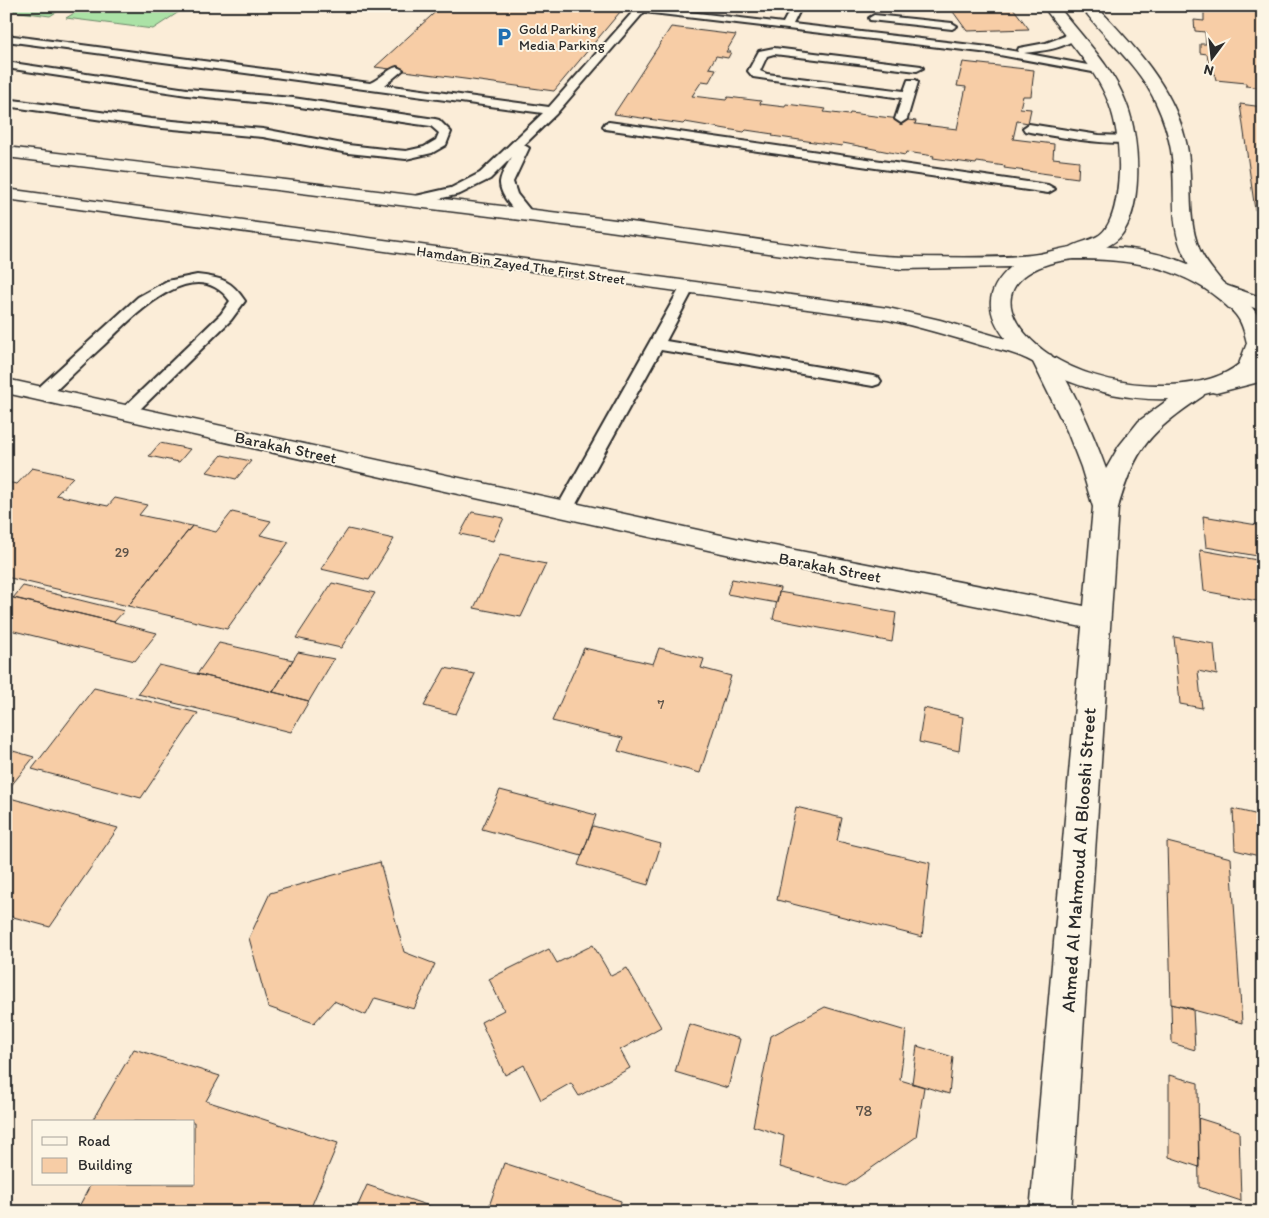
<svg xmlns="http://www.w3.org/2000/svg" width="1269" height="1218" font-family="Itim,sans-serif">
<rect width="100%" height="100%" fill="#fbedd8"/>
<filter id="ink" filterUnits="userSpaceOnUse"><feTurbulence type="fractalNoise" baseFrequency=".02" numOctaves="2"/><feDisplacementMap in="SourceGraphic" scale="10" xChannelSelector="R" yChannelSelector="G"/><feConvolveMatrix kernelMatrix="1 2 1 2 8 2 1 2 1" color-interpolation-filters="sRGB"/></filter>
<g filter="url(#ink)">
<path fill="#abe2a6" stroke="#6b8668" d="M6 6H66L50 16 6 10Z
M86 6H188L153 29 66 18Z"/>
<path fill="#f7cda6" stroke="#2b2b2b" d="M442 6H625L554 91 375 67Z
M717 6H756L754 10Z
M951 6 1013 8 1029 29 967 31 951 9H954Z
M1165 6H1263V18H1261L1263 27V88L1246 86V83L1216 80 1213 68 1209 67 1207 54 1200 53V44H1206L1205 32 1195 31 1194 20 1204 21V10Z
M671 27 736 35 726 52H731L728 58 716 56 709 68 716 69 709 82 702 81 692 96 726 100 728 97 761 101 760 104 785 107 786 104 826 109 824 112 849 115 850 113 916 121 915 124 957 129 966 87 957 86 963 62 1034 70 1031 96H1023L1020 108 1031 109 1028 123 1017 121 1013 139 1054 144 1053 158 1079 161 1078 178 1004 168 1005 166 977 162 976 164 933 158 934 156 906 152 905 155 843 143 842 146 772 136 773 134 746 130 744 132 685 122 683 124 614 114Z
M1240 104 1263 107V211L1255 210Z
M160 443 190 449 179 462 149 456Z
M222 455 251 461 236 479 207 472Z
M32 468 73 477 56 495 108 506 115 498 147 505 139 515 192 526 128 606 6 577V482L17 484Z
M232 512 271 521 260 535 289 542 227 629 128 606 192 526 216 532Z
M472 512 504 518 493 541 460 534Z
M1203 516 1263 526V557L1206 547Z
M348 529 394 539 369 580 321 569Z
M1200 550 1263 561V602L1204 591Z
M500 555 546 564 521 617 474 608Z
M732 579 780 588 777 603 727 594Z
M332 583 375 593 341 648 296 638Z
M23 586 124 611 114 622 13 598Z
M779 592 896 613 892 642 773 619Z
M6 596 114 622 157 633 135 661 6 629Z
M1174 637 1214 644 1217 675 1198 671 1202 708 1180 704Z
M219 643 293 660 273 692 197 674Z
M584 648 653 664 659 648 704 659 701 668 731 676 700 773 618 751 623 738 552 721Z
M298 652 334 659 309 701 273 692Z
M159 665 273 692 309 701 291 732 138 694Z
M445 668 475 674 456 714 424 706Z
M94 688 198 713 141 798 32 769Z
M924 708 963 717 959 751 919 742Z
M6 749 34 757 6 792Z
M500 790 596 815 582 856 482 829Z
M10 798 118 828 50 927 6 915V803Z
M796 807 842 818 837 841 930 863 922 937 777 900Z
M1233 809 1263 816V857L1235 850Z
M593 826 661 844 648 885 578 865Z
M1167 842 1231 858 1242 1023 1171 1004Z
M380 862 404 952 435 964 414 1009 375 998 366 1015 334 1001 314 1023 268 1007 249 938 270 893Z
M593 945 611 976 627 968 661 1027 620 1050 630 1068 579 1096 571 1083 541 1100 524 1065 505 1075 481 1022 504 1010 489 979 549 949 557 963Z
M1171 1004 1193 1009 1195 1050 1172 1043Z
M825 1007 906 1031 900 1080 924 1087 916 1137 846 1186 780 1167 784 1136 753 1126 771 1036Z
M689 1024 740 1039 728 1088 675 1072Z
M917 1046 953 1057 949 1094 912 1083Z
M134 1049 220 1076 206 1101 338 1143 309 1212H76L91 1184H194V1122L92 1121Z
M1169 1075 1198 1083 1199 1167 1169 1157Z
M1198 1118 1239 1131 1241 1201 1199 1187Z
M504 1163 621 1201 619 1212H487Z
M367 1185 447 1212H355Z"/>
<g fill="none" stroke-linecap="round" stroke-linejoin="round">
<g stroke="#2b2b2b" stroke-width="4">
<path id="service" d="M638 6 783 23 792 6H802L793 24 989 47 1019 52 1018 50 1019 48 1046 43 1073 33 1078 36C1066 49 1041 51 1024 53L1098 67 1104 70 1098 73 989 53 644 12 556 114 524 145 529 148 513 182 517 194 534 215 527 219C516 216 499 194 500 182 501 173 508 164 512 157L490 179 460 194 412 205 405 201 407 198 451 188 480 173 543 113 6 41V35L370 83C380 79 388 69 397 67L403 70 385 85 549 107Z
M874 15 952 23 957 26 952 29 870 20 869 18Z
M774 48 921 66 923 68 917 71 774 54 767 56 760 71 767 74 904 91 908 80H916L918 82 907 119 901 123 895 119 902 98 753 77 748 71 759 51Z
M6 62 187 89 293 98 435 119 439 120 451 132 446 145 432 153 406 159 348 153 263 137 151 127 6 106V99L151 119 263 129 348 145 384 149 406 151 424 147 436 140 439 133 431 126 416 124 293 106 187 95 6 68Z
M609 122 1048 185 1055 189 1048 193 605 129 603 126 605 123Z
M1029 124 1099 135 1126 136 1132 140C1124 149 1040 134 1025 131L1023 128Z
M197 275C222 278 231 280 245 301L231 320 133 416 127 417 121 416 119 412 221 314 230 301C194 251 132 318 104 345 85 362 67 380 48 398H36L34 394 36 390 138 297 167 281Z
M687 284 692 285 694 288 666 341 873 376 879 378 881 381 879 384 873 386 661 350 571 513 565 515 559 513 556 509 680 288 682 285Z"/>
</g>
<g stroke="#2b2b2b" stroke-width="3">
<path id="minor" d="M1043 6H1058C1082 37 1114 68 1127 105 1140 139 1144 210 1119 238 1113 244 1104 248 1096 252 1086 255 1077 260 1067 257L1064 253C1073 240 1097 243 1106 228 1116 213 1118 190 1119 172 1121 89 1087 68 1043 6Z
M1081 6H1096C1133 45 1172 85 1185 138 1195 174 1185 214 1199 248 1205 263 1216 273 1225 286L1222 290C1209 294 1206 288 1198 278 1163 231 1179 201 1171 150 1168 133 1163 118 1156 103 1138 63 1105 40 1081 6Z
M1043 353 1051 355C1074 390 1092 430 1106 469L1119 446 1139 421 1187 386 1195 384 1203 386 1206 391 1203 396C1150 432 1136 446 1118 508L1071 1212H1030L1082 627 753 560 6 393V379L753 542 1084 606 1093 507 1081 467 1067 431 1032 360 1035 355Z"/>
</g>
<g stroke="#2b2b2b" stroke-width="3">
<path id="tertiary" d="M1222 284 1263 298V311L1215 294 1212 290 1215 286Z
M1263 367V381L1216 393 1208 391 1205 386 1208 381Z"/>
</g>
<g stroke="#2b2b2b" stroke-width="3">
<path id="secondary" d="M6 147C201 170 397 193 592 217 657 225 723 235 789 244 828 249 870 257 910 257 950 257 991 259 1031 255 1045 254 1059 248 1073 247 1125 243 1189 255 1230 288 1253 307 1263 313 1263 344 1263 373 1252 376 1228 386 1179 408 1117 400 1068 381 1051 375 1038 363 1022 357 1009 351 994 349 980 345 950 336 919 327 888 320L6 199V189L888 308 940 320 1006 339C985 312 985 290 1011 267L902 269 826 261 595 229 6 157ZM1074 259C1126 259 1178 265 1219 299 1225 305 1234 311 1238 318 1243 325 1245 335 1247 343L1239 364C1221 379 1193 384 1170 385 1133 386 1093 379 1060 361 1031 346 986 303 1027 274 1042 264 1057 261 1074 259Z"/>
</g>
<use href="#service" fill="#fcf5e5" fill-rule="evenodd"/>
<use href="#minor" fill="#fcf5e5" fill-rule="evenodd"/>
<use href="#tertiary" fill="#fcf5e5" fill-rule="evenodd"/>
<use href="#secondary" fill="#fcf5e5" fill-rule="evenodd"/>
</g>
</g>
<defs>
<g id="parking-bare" transform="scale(1.5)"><path d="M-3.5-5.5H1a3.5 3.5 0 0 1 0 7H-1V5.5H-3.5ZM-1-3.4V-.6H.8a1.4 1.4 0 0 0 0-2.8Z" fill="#1f6fb2" stroke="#fcf5e5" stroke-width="2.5" paint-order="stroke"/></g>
</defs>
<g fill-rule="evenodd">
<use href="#parking-bare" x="504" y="37"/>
</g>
<g text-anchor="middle" stroke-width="4" stroke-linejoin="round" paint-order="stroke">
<g font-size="14" fill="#2b2b2b" stroke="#fcf5e5" text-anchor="start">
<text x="519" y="34">Gold Parking<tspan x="519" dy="16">Media Parking</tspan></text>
</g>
<g font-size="14" fill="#2b2b2b" stroke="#fcf5e5">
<text transform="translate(521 265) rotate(8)" y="5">Hamdan Bin Zayed The First Street</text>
</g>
<g font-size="14" fill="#5e544a">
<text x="122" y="557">29</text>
<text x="661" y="709">7</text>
</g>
<g font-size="16" fill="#2b2b2b" stroke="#fcf5e5">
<text transform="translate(286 447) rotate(12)" y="6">Barakah Street</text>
<text transform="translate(830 567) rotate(11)" y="6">Barakah Street</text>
</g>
<g font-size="16" fill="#5e544a">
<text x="864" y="1116">78</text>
</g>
<g font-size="19" fill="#2b2b2b" stroke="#fcf5e5">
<text transform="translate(1078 860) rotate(-86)" y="7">Ahmed Al Mahmoud Al Blooshi Street</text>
</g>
</g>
<rect width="1269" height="1218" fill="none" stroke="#fcf5e5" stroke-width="25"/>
<rect x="12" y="12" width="1244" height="1193" fill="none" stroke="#2b2b2b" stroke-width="2" filter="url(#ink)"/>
<rect x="32" y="1120" width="162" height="65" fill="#fcf5e5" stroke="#a8a49b"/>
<rect x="42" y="1137" width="25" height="8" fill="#fcf5e5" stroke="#a8a49b"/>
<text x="78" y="1146" font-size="15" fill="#2b2b2b">Road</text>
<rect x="42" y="1158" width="25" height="15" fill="#f7cda6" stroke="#a8a49b"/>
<text x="78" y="1170" font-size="15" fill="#2b2b2b">Building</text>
<g transform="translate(1212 58) rotate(195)" stroke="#fcf5e5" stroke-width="4" paint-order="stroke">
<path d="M0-4L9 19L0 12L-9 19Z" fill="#2b2b2b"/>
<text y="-8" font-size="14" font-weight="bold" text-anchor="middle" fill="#2b2b2b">N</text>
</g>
</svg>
